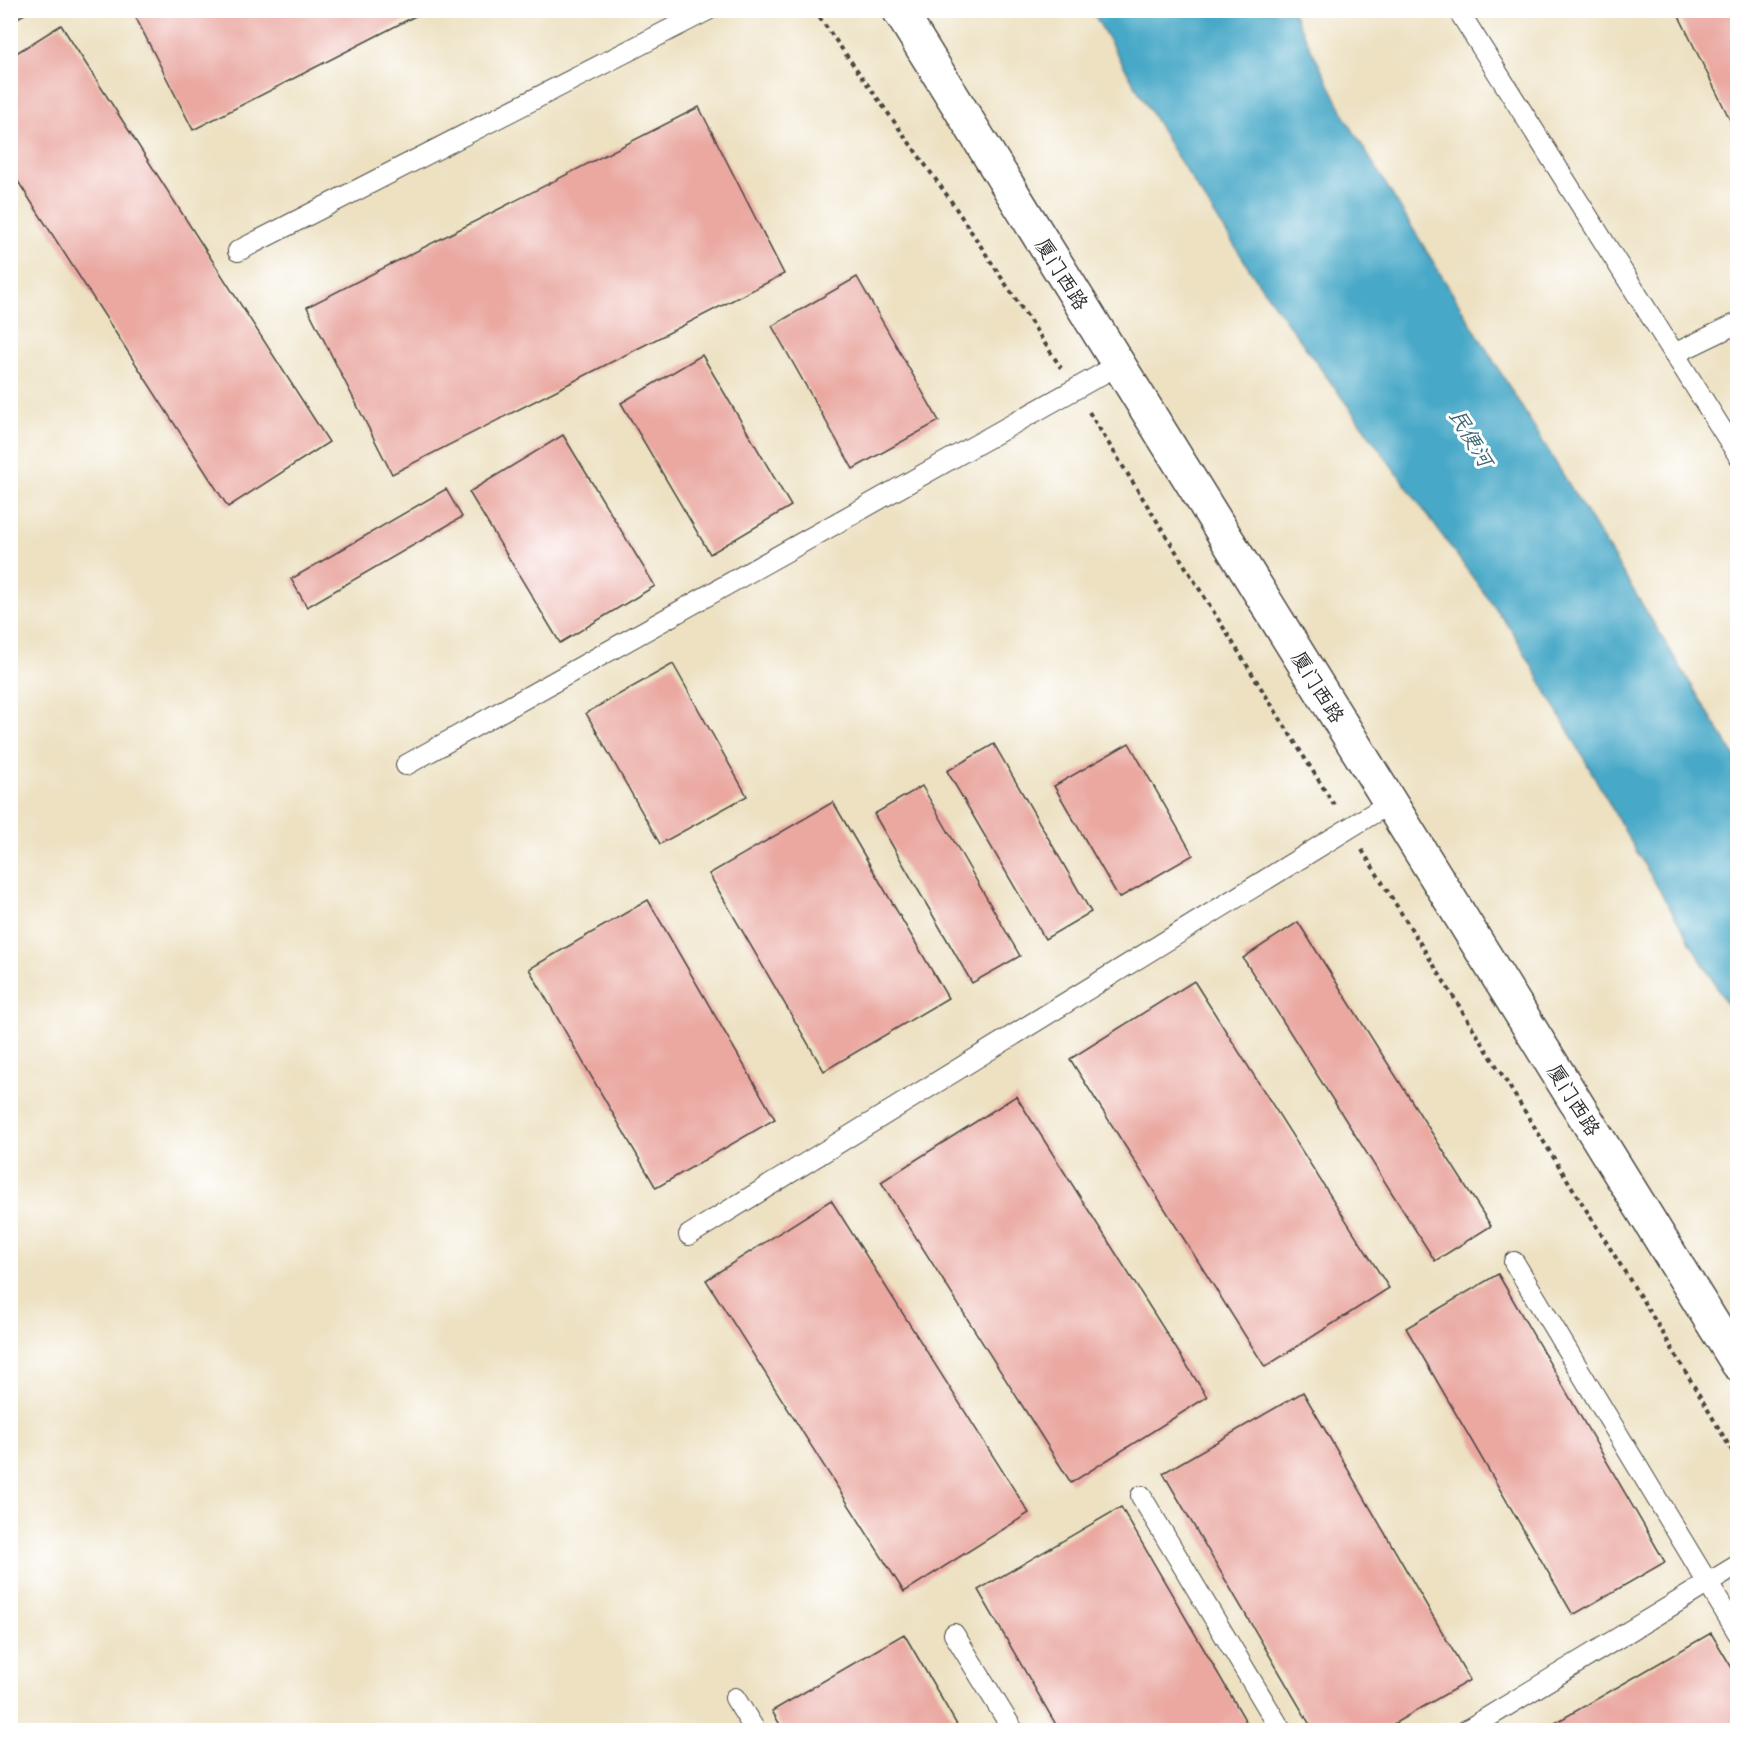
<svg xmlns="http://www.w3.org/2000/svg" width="1748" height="1741" font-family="Dekko,'LXGW WenKai TC',sans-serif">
<rect width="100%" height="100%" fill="#fff"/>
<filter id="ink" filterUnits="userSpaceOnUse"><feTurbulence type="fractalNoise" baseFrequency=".0167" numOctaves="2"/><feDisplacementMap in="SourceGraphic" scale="12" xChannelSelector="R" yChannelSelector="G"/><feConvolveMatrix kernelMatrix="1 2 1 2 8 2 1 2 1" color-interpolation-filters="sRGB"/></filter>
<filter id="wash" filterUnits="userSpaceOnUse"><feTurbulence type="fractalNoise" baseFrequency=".008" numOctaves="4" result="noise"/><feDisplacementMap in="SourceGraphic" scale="24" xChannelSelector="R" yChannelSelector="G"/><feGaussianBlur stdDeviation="1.35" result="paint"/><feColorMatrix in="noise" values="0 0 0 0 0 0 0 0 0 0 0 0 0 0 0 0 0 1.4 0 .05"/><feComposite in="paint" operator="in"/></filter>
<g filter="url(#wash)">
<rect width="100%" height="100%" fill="#ede1c2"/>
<path fill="#47a8c7" stroke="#396a79" stroke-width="1.5" d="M1092 11H1292L1349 124 1737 760V1021L1631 842 1514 634 1260 285 1171 147Z"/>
<g id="blocks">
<path fill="#eaa8a1" d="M10 10H32L10 22Z
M132 10H427L193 130Z
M1676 10H1738V136Z
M61 25 329 442 228 507 10 169V57Z
M699 107 784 274 392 474 307 307Z
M857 277 939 421 853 469 772 326Z
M702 355 791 506 710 554 621 403Z
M563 435 655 586 560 643 469 492Z
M446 489 462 517 307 607 291 579Z
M673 664 747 796 660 844 586 713Z
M1129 743 1193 855 1119 898 1054 786Z
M994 744 1091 912 1045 939 947 771Z
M922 786 1020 956 972 983 874 814Z
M833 802 948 998 824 1071 709 874Z
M648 900 775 1119 656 1188 529 969Z
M1298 922 1491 1226 1435 1261 1243 958Z
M1194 981 1389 1288 1265 1367 1070 1059Z
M1016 1096 1207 1397 1071 1483 881 1182Z
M831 1200 1029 1513 904 1592 706 1280Z
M1498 1274 1665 1562 1573 1615 1406 1328Z
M1303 1392 1470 1680 1383 1730H1313L1163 1473Z
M1121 1507 1251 1730H1059L978 1590Z
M1711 1633 1738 1678V1730H1543Z
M904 1634 960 1730H783L772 1711Z"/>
</g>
</g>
<g filter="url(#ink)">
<use href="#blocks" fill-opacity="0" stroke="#484642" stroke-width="1.5"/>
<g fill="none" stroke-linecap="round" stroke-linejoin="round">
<g stroke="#484642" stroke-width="22">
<path id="service" d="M1458 10 1738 455
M238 251 708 10
M1674 354 1738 323
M406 765 1118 365
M689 1235 1390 803
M1514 1262 1738 1633
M1141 1496 1281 1730
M954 1634 1013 1730
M735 1698 755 1730
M1467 1730 1738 1565"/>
</g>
<g stroke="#484642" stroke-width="36">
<path id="tertiary" d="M899 10 1738 1364"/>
</g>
<path stroke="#484642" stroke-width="4" stroke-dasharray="4.5 4.5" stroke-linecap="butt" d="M814 10 949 198 1061 368
M1089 412 1334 805
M1362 850 1661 1330 1738 1461"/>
<use href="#service" stroke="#fff" stroke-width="20"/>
<use href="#tertiary" stroke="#fff" stroke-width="33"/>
</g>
</g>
<g text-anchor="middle" stroke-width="6" stroke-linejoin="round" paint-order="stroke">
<g font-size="20" fill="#2b2b2b" stroke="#fff">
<text transform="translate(1062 274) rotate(58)" y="7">厦门西路</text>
<text transform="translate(1318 687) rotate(58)" y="7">厦门西路</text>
<text transform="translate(1574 1100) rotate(58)" y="7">厦门西路</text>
</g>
<g font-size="21" font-style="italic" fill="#386371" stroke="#fff">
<text transform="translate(1471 438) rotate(59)" y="7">民便河</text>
</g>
</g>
<rect width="1748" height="1741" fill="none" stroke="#fff" stroke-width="36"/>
</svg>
